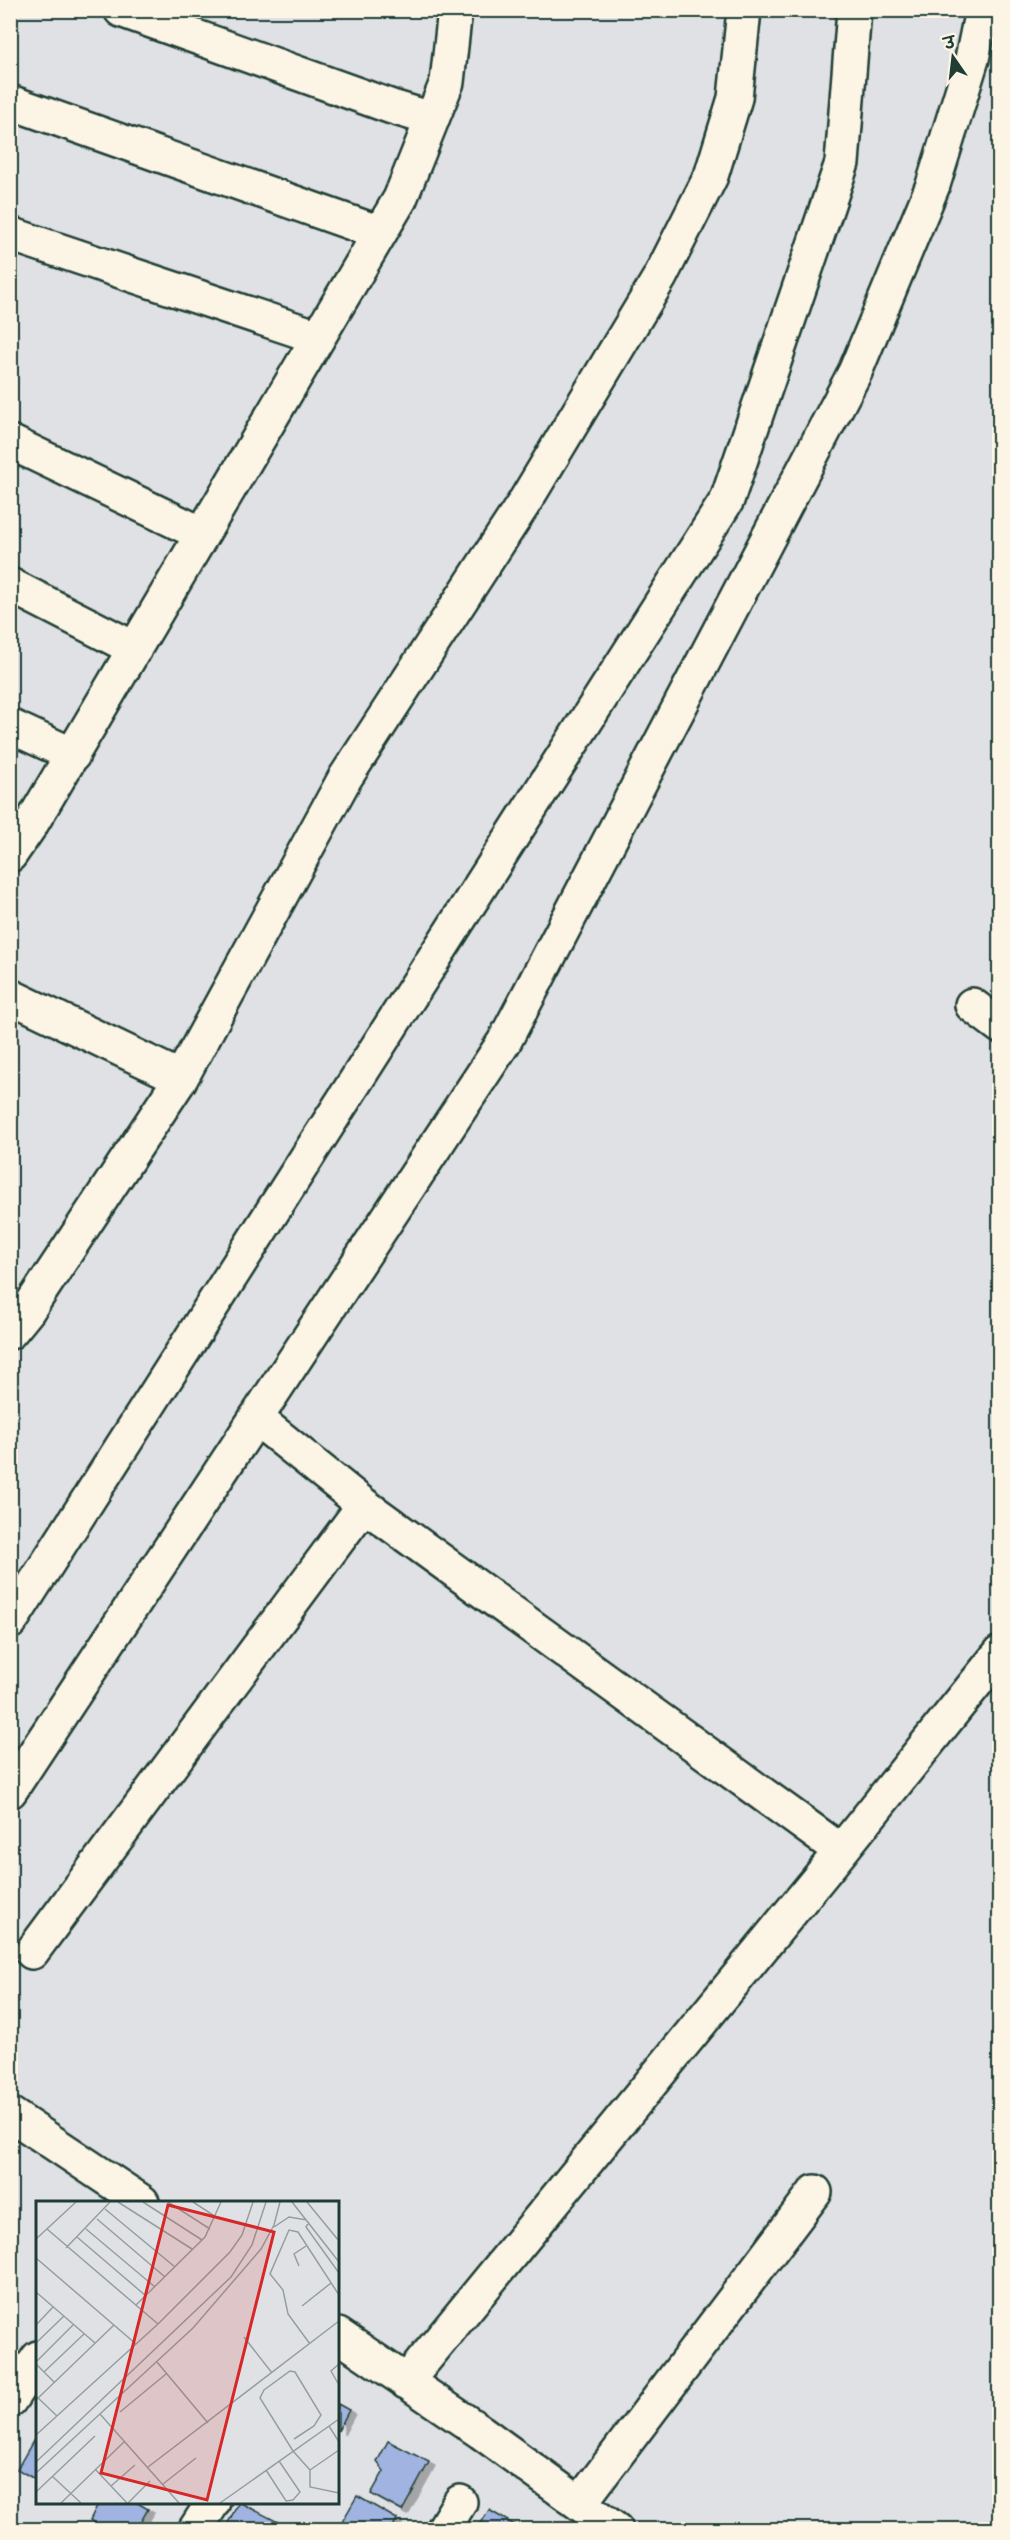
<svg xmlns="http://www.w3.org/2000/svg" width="1010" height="2540" font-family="'Architects Daughter','Playpen Sans Deva',sans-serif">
<defs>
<filter id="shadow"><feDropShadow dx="6" dy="4" stdDeviation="0" flood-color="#0004"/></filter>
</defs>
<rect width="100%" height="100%" fill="#e0e1e4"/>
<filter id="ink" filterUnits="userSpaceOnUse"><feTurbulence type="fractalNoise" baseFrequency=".0167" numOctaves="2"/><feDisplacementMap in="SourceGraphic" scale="12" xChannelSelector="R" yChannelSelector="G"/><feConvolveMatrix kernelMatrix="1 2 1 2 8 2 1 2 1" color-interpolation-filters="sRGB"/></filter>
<g filter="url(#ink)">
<path fill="#a0b3e1" stroke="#1f3d34" stroke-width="1.5" filter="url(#shadow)" d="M338 2404 349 2410 338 2431Z
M36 2436 38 2437V2481L17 2469Z
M388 2441 429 2462 402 2511 371 2494 384 2471 377 2462Z
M357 2496 397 2519 391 2530 338 2529Z
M99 2502H136L148 2509 136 2530H107L90 2520Z
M239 2502 280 2523 277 2530H234L228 2523Z
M489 2510 523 2530H477Z"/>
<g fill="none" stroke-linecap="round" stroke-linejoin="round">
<g stroke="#1f3d34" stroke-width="38">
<path id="minor" d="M121 10 392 107 432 119
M10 102 380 233
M10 234 318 337
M10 442 202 534
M10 585 135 649
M10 726 73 755
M10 855 30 826 400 199 447 82 455 10
M10 996 181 1078
M972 1005 1000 1026
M10 1332 28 1310 181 1078 345 778 524 503 660 277 711 176 735 98 744 10
M256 1418 364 1505 841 1851
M32 1952 364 1505
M10 2114 142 2202
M338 2335 481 2432 616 2530
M406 2382 841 1851 1000 1653
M10 2400 38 2358
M580 2503 815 2192
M195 2530 213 2502
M443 2530 460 2502"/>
</g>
<g stroke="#1f3d34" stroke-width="38">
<path id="major" d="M10 1622 727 500 842 163 854 10
M10 1791 504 1042 855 372 933 185 972 59 982 10"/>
</g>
<use href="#minor" stroke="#fcf5e5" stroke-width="33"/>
<use href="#major" stroke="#fcf5e5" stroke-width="33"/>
</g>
</g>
<g transform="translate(36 2201)">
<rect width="303" height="303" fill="#e0e1e4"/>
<path fill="none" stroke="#939f9e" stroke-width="1.5" d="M82 1 156 48M107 1 166 39M132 1 174 28M157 1 180 16M256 1 303 61M271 1 303 40M69 8 139 66M61 18 129 76M273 21 270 26 303 72M238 26 253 16 271 19M11 28 122 123M50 28 119 86M41 36 110 95M0 38 40 1M30 47 74 1M0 57 100 143M263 65 258 53 270 45M0 91 59 142M100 104 169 36 185 1M266 105 295 82M0 124 17 106M208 136 236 172M0 142 28 115M274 143 252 113 247 89 234 73 253 29 262 31 303 94M0 161 37 124M121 161 172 222M0 163 18 181M303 163 295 170 303 184M8 171 48 133M1 196 21 215M0 199 78 124M84 211 130 173M64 213 143 302M293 225 303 241M0 234 122 123 194 51 206 34 217 1M258 238 278 225 285 214 259 171 254 170 228 189 224 197 257 250 274 269V286L303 292M0 261 195 76 216 44 230 1M112 266 303 120M59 268 91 302M230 269 250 300 257 299 264 291 243 260M274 269 303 249M0 272 157 127 225 48 238 24 244 1M16 275 45 302M127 283 160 257M75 285 99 264M0 291 59 235M25 302 89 240M92 302 114 280M184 302 303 218"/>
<path fill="#d62828" fill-opacity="0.15" stroke="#d62828" stroke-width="3" d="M132 4 238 31 171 299 65 272Z"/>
<rect width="303" height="303" fill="none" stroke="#1f3d34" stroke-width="3"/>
</g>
<rect width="1010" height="2540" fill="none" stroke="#fcf5e5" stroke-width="36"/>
<rect x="18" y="18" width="974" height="2504" fill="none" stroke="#1f3d34" stroke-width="2" filter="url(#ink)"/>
<g transform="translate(953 57) rotate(346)" stroke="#fcf5e5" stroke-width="4.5" paint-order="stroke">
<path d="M0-4.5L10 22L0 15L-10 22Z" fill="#1f3d34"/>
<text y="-9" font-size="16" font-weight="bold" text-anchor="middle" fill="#1f3d34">उ</text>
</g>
</svg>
